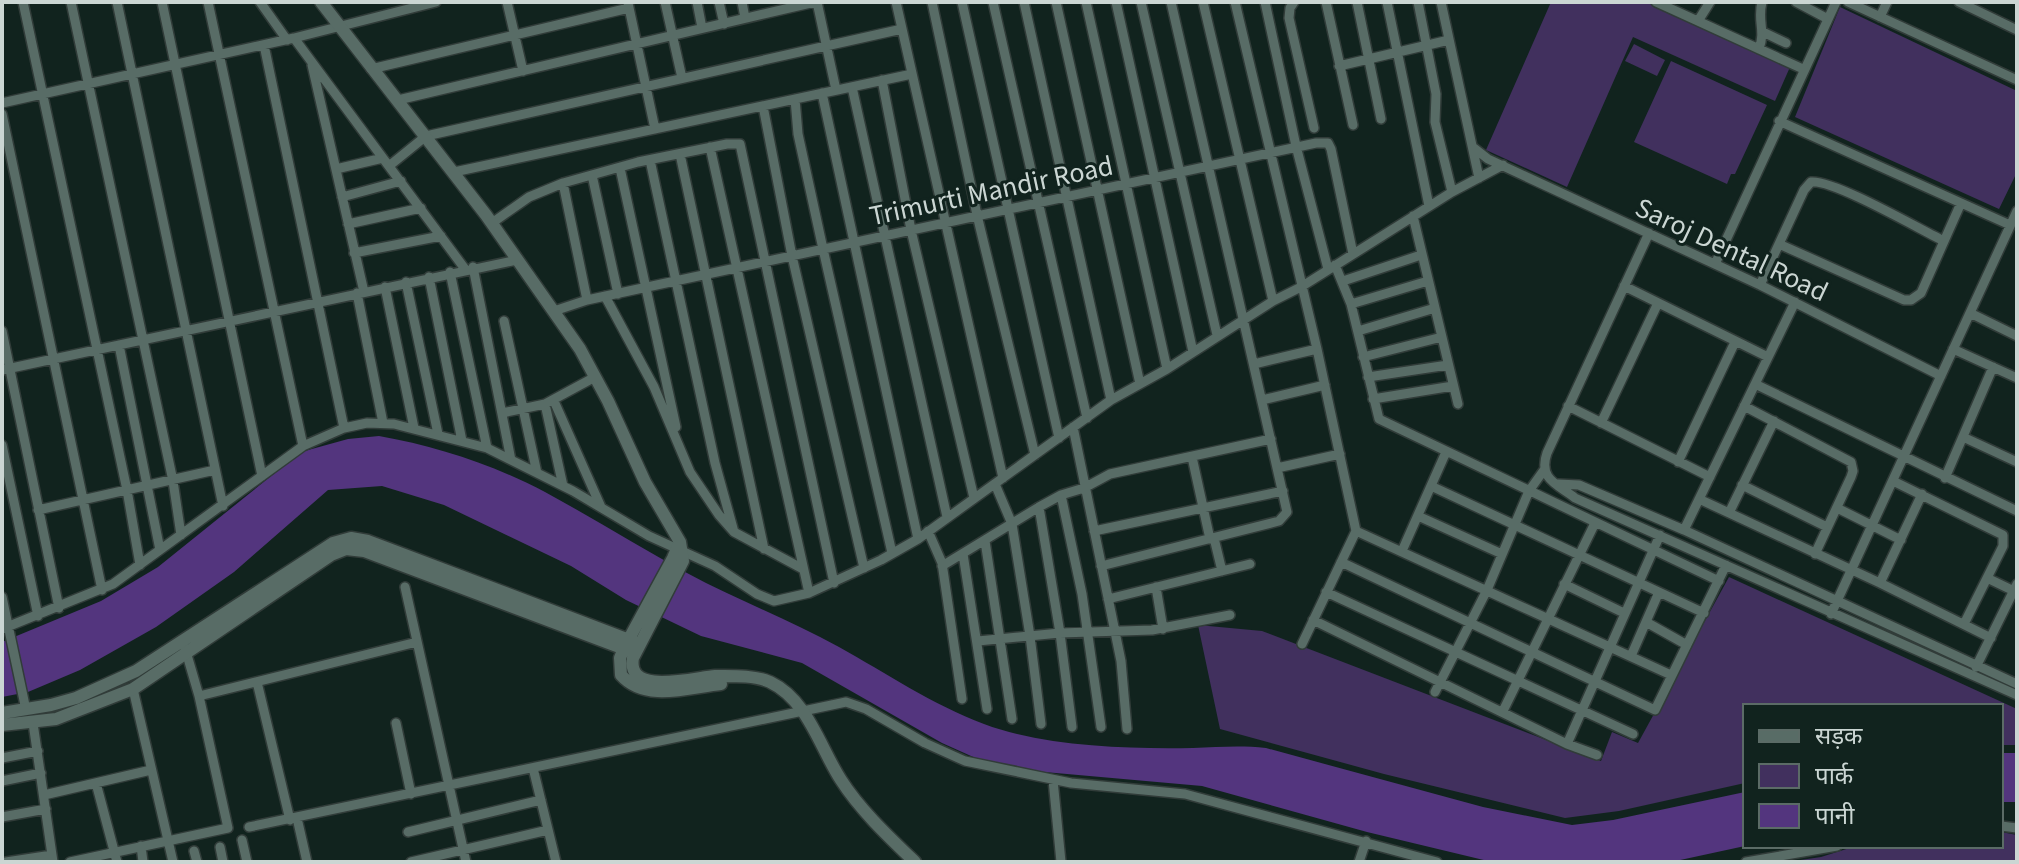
<svg xmlns="http://www.w3.org/2000/svg" width="2019" height="864" font-family="'Source Sans 3','Noto Sans Devanagari',sans-serif">
<rect width="100%" height="100%" fill="#11231e"/>
<path fill="#41305e" d="M1551 2H1646L1790 67 1775 101 1633 37 1567 187 1486 150Z
M1840 7 2017 91V172L1999 209 1795 117Z
M1634 44 1665 60 1657 76 1625 61Z
M1671 61 1767 105 1735 174H1731L1727 184 1634 142Z
M1729 577 2017 709V745H2001V706H1745V783L1619 811 1565 818 1384 774 1220 729 1198 625 1262 631 1601 761 1612 732 1638 743Z
M2001 832 2017 835V862H1787L1821 857 1856 846H2001Z"/>
<path fill="#53357e" d="M379 436C436 446 494 465 545 492 593 518 639 547 687 573 737 600 790 620 839 647 886 673 933 705 984 724 1045 747 1128 749 1193 748 1218 747 1241 745 1266 748L1483 807 1572 825 1613 820 1745 792V846L1671 862H1492L1367 832 1202 786 1022 770 980 760 942 743 802 663 701 636 626 600 571 566 444 505 382 486 328 490 234 572 156 627 80 670 28 692 2 697V642L101 601 158 567 301 452 348 439Z
M2001 753H2017V802H2001Z"/>
<g fill="none" stroke-linecap="round" stroke-linejoin="round">
<g stroke="#313c39" stroke-width="12">
<path id="street" d="M23 2 127 490 140 565
M71 2 173 481 181 535
M117 2 223 506
M162 2 262 476
M208 2 303 446
M260 2 287 40
M507 2 523 71
M665 2 682 78
M697 2 702 28
M719 2 724 24
M742 2 745 18
M817 2 836 90
M896 2 1003 478
M932 2 977 215 1035 455
M962 2 1059 438
M993 2 1087 418
M1024 2 1111 400
M1056 2 1140 384
M1086 2 1167 369
M1116 2 1193 352
M1141 2 1217 335
M1203 2 1273 301
M1235 2 1317 349 1356 531 1302 644
M1265 2 1296 146 1328 269
M1294 2 1290 8 1289 18 1314 128
M1326 2 1353 125
M1357 2 1381 119
M1387 2 1429 206
M1418 2 1436 94 1435 122 1452 192
M1441 2 1479 178
M1656 2 1803 69
M1796 2 1828 19
M1848 2 2017 80
M1959 2 2017 30
M628 3 655 129
M1880 17 1887 2
M1698 21 1710 2
M1765 33 1786 43
M294 38 465 269
M264 45 344 428
M1759 49C1766 30 1757 21 1762 2
M312 65 364 292
M1339 66 1449 40
M371 69 629 8
M882 80 911 230 974 498
M852 87 947 517
M822 93 918 539
M795 99 798 134 823 249 892 553
M398 100 815 2
M2 103 294 38 436 2
M763 106 792 256 864 568
M2 114 102 590
M1779 121 2010 225
M710 147 809 593
M1474 148 1488 159 1760 285 1941 376
M680 154 764 549
M650 160 715 463 734 532
M389 166 426 136 902 29
M620 168 676 427
M336 169 383 158
M454 172 912 74
M592 175 618 294
M563 183 587 300
M342 197 401 181
M1413 216 1458 404
M492 223 529 197 563 183 638 162 727 144H740L834 583
M348 224 421 208
M1649 233 1547 453C1538 479 1557 484 1575 498L2017 695
M1779 244 1904 300H1911L1921 293 1961 203
M354 253 441 236
M1715 264 1836 2
M1335 265 1351 304 1379 419 1719 581
M473 267 511 460
M450 272 487 448
M429 277 462 441
M1343 281 1421 255
M406 282 438 434
M1760 285 1804 190 1811 182C1833 179 1919 229 1944 241
M1624 286 1768 357
M385 287 414 428
M357 293 383 423
M605 296 654 387 690 472 719 515 734 532 803 569
M1351 304 1428 281
M554 311 587 300 1316 143H1328L1331 149 1353 254
M1970 313 2017 336
M504 321 537 473
M2 331 59 608
M1358 331 1435 308
M119 345 160 550
M1953 349 2017 378
M1363 357 1442 337
M1254 364 1317 349
M2 370 517 260
M1368 377 1448 365
M1755 384 2017 511
M1373 399 1453 386
M1262 400 1325 385
M554 401 601 507
M545 404 563 486
M1568 406 1710 477
M1744 406 1851 462 1853 471 1851 477 1815 554
M502 413 545 404 595 377
M1601 423 1658 303
M1073 427 1121 661 1127 729
M1963 437 2017 462
M2 445 38 616
M1192 457 1210 539
M1678 462 1735 342
M1277 468 1340 454
M1945 478 1993 367
M1893 481 2003 535V546L1964 624
M995 484 1012 524 1030 636 1041 724
M1558 484 1579 485 1684 530 2017 684
M1742 485 1827 527
M1431 486 1704 613
M1061 495 1082 594 1101 727
M1699 499 1880 583 1991 638
M1039 507 1060 633 1072 727
M1837 508 1901 540
M38 510 215 470
M1729 513 1774 421
M1418 516 1502 554
M1684 530 1795 302
M928 531 942 563 962 699
M1094 531 1283 491
M1356 531 1671 675
M1214 538 1222 571
M985 541 1012 719
M1402 551 1446 452
M963 554 987 709
M1341 562 1655 710 1726 565
M942 566 1039 507 1061 495 1084 488 1110 474 1271 439
M1101 566 1279 521 1287 512 1171 2
M1987 578 2014 591
M1880 583 1922 494
M1564 584 1624 613
M405 587 466 862
M1156 587 1163 629
M1326 592 1633 734
M2 597 26 710
M1108 599 1250 564
M1831 614 2017 211
M1313 620 1567 744 1597 755
M1646 622 1687 645
M2 629 113 584 303 446 344 428 367 423 394 424 487 448 573 491 649 536 715 566 757 594 774 601 809 593 881 560 918 539 1111 400 1167 369 1273 301 1301 287 1452 192 1503 165
M978 641 1060 633 1152 630 1230 615
M1631 656 1659 592
M1976 667 2017 584
M257 682 290 820
M133 689 173 862
M1435 692 1487 590 1529 491 1544 470
M199 696 417 642
M1503 711 1595 523
M33 723 53 862
M396 723 411 794
M1567 744 1660 535
M2 758 38 751
M533 768 556 862
M1053 780 1061 862
M2 781 41 773
M96 783 117 862
M44 795 151 770
M2 817 46 809
M297 818 307 862
M2001 826 2017 828
M249 827 846 702 866 709 925 743 965 761 1071 783 1185 794 1437 862
M408 832 541 800
M242 840 247 862
M141 846 143 862
M220 847 223 862
M194 851 197 862
M6 862 52 855
M70 862 228 828 199 696 185 648
M411 862 548 830
M1359 862 1366 841
M1746 862 1837 846"/>
</g>
<g stroke="#313c39" stroke-width="15">
<path id="secondary" d="M321 2 486 215 580 349 608 401 645 482 680 542 683 561 633 658C626 697 696 677 715 676 732 676 754 675 770 682 808 700 820 748 841 780 860 810 890 838 915 862
M680 542 673 558 624 648 620 658 621 675C646 703 690 687 721 684
M2 713 51 705 76 698 136 671 333 543 351 538 368 541 640 644
M2 725 56 719 133 689 331 555 346 549 364 551 635 653"/>
</g>
<use href="#street" stroke="#586c66" stroke-width="9"/>
<use href="#secondary" stroke="#586c66" stroke-width="12"/>
</g>
<g text-anchor="middle" stroke-width="6" stroke-linejoin="round" paint-order="stroke">
<g font-size="28" fill="#cbd6d3" stroke="#11231e">
<text transform="translate(991 190) rotate(-12)" y="10">Trimurti Mandir Road</text>
<text transform="translate(1732 249) rotate(25)" y="10">Saroj Dental Road</text>
</g>
</g>
<rect width="2019" height="864" fill="none" stroke="#cbd6d3" stroke-width="8"/>
<rect x="1743" y="704" width="260" height="144" fill="#11231e" stroke="#5b6b66" stroke-width="2"/>
<rect x="1759" y="730" width="40" height="12" fill="#586c66" stroke="#5b6b66" stroke-width="2"/>
<text x="1815" y="744" font-size="24" fill="#cbd6d3">सड़क</text>
<rect x="1759" y="764" width="40" height="24" fill="#41305e" stroke="#5b6b66" stroke-width="2"/>
<text x="1815" y="784" font-size="24" fill="#cbd6d3">पार्क</text>
<rect x="1759" y="804" width="40" height="24" fill="#53357e" stroke="#5b6b66" stroke-width="2"/>
<text x="1815" y="824" font-size="24" fill="#cbd6d3">पानी</text>
</svg>
